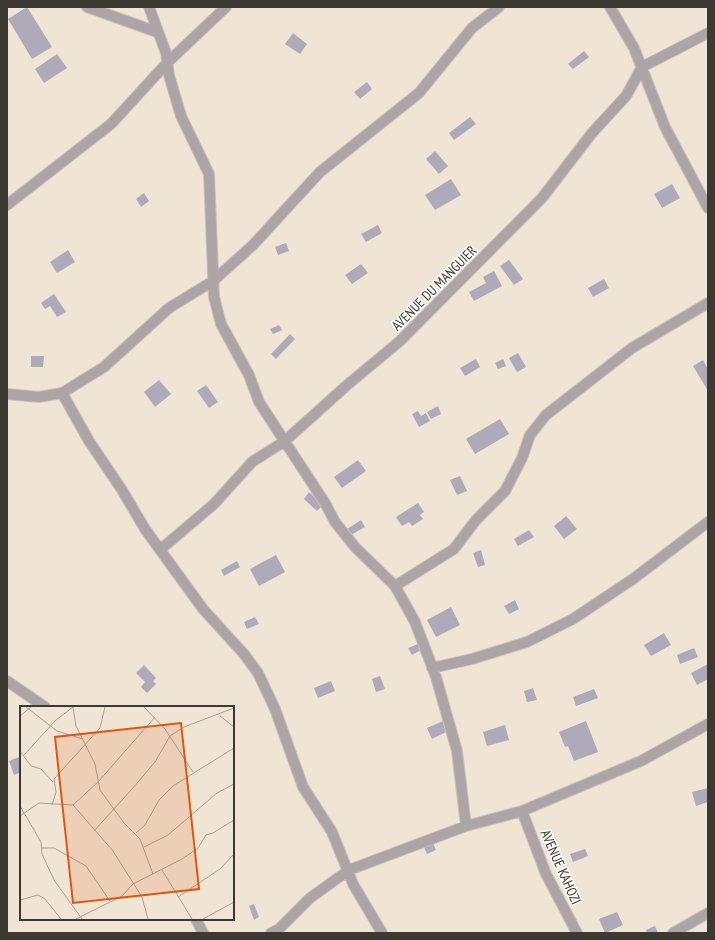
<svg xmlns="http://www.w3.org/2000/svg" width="715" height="940" font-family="'PT Sans Narrow',sans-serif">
<rect width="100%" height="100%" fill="#f0e4d5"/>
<path fill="#afaaba" d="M27 7 52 47 32 59 8 19Z
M293 33 307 44 300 54 285 44Z
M584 51 589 57 573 69 568 64Z
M57 54 67 68 44 83 35 69Z
M367 82 372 89 360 99 354 92Z
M470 117 476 124 454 140 449 133Z
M435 151 448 166 439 174 426 159Z
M451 179 461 195 435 210 425 195Z
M672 184 680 198 662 208 654 194Z
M144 193 149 201 141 207 136 199Z
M378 225 382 233 366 242 361 234Z
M286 243 289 251 278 255 275 247Z
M68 250 75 262 57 273 50 262Z
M509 260 523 279 514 285 500 266Z
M361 264 368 273 352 284 345 275Z
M494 271 502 286 474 301 469 292 486 283 483 277Z
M604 279 609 288 593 297 588 288Z
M54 294 66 312 57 317 50 306 45 309 41 303Z
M279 325 282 330 273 334 270 329Z
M290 334 295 339 276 359 271 354Z
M518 353 526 367 517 372 509 358Z
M31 356H44L43 367H31Z
M476 359 480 367 465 376 460 368Z
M503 359 506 366 498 369 495 363Z
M703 360 708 369V391L693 366Z
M159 380 171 394 155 407 144 392Z
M206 385 218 402 209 408 197 391Z
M438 406 441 414 431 419 427 412Z
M418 411 421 416 426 413 430 421 419 427 412 414Z
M500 419 509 434 475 454 466 439Z
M358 460 366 471 342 488 334 477Z
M460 476 467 491 457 495 450 480Z
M309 492 323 505 317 511 304 499Z
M418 503 424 512 420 515 423 519 412 526 409 522 402 526 396 517Z
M566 516 577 529 564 539 554 526Z
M361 520 365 527 351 535 347 529Z
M529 530 534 537 518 546 514 539Z
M481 550 485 565 478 567 473 553Z
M276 555 285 572 259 586 250 569Z
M237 561 240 567 224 576 221 570Z
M515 600 519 609 509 614 504 606Z
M451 607 460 625 436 637 427 620Z
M255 617 259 624 247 629 244 622Z
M664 633 671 645 651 656 644 645Z
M418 644 421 650 412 655 408 648Z
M694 648 698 657 680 664 677 655Z
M708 664V679L697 685 691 673Z
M144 665 156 678 153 681 156 684 147 693 141 687 145 682 136 673Z
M380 676 385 689 376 692 372 679Z
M331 681 335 691 318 698 314 688Z
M533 688 537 700 527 702 524 691Z
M594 689 598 698 576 706 573 697Z
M443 721 448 731 432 739 427 728Z
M586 721 598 752 574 761 568 746 565 747 559 732Z
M505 725 509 740 487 746 483 732Z
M19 757 21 772 14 775 9 761Z
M708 788V802L696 806 692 792Z
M432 841 436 850 427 854 423 845Z
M585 849 588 856 573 862 570 854Z
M254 904 259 917 254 920 249 906Z
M617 912 623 925 605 933 599 919Z
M655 926 658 933H647L646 930Z"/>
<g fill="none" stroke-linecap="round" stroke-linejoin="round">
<g stroke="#ccc2b4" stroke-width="12">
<path id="minor" d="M87 7 157 32
M149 7 166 53 169 75 181 116 209 174 214 297 221 324 249 375 259 402 325 503 335 522 355 547 395 586 415 622 436 677 457 751 466 826
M610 7 634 48 665 127 708 208
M7 205 111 124 167 63 226 7
M62 393 89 441 122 490 145 529 203 609 244 654 258 673 275 709 303 787 332 832 353 884 382 933
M7 394 39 397 62 393 104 367 169 308 213 281 253 245 320 172 419 93 472 28 499 7
M161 549 214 504 252 462 285 441 346 386 400 341 542 198 592 133 626 96 642 67 708 33
M395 586 454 549 476 520 505 491 522 458 530 435 546 415 632 348 708 303
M432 668 472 659 527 642 573 619 633 579 708 522
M7 681 45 707
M522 811 546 874 577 933
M196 919 203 933
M271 933 279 929 310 898 349 870 466 826 522 811 641 761 708 724
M673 933 708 913"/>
</g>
<use href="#minor" stroke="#ada4a7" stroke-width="10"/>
</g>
<g text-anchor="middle" stroke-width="3" stroke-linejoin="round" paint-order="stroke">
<g font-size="14" fill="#3c3832" stroke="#fff">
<text transform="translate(434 288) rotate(-45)" y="5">AVENUE DU MANGUIER</text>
<text transform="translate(561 867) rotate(66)" y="5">AVENUE KAHOZI</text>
</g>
</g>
<g transform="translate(20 706)">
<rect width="214" height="214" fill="#f0e4d5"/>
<path fill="none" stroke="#a89f94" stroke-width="1" d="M6 1 37 25 63 33M53 1 56 20 75 58 80 84 104 117 120 133 133 168M124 1 145 23 173 66M0 10 11 1M200 10 214 21M0 45 11 60 21 63 33 76M4 49 36 14 53 1M32 99 36 86 34 73 80 22 85 1M53 99 93 145 122 191 128 213M0 100 21 136 22 148 34 174 62 213M0 110 19 97 53 99 78 76 135 11M74 125 112 83 135 56 150 30 164 21 214 2M116 127 125 119 139 94 153 80 214 42M124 141 148 129 197 87 214 78M22 142H34L66 160 90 195M142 164 172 213M158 191 200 163 214 148M0 194 18 189 25 193 41 213M56 213 102 190 113 178 162 153 178 142 186 129 193 127 214 114M183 213 214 196"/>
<path fill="#df570e" fill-opacity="0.15" stroke="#df570e" stroke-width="2" d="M161 17 179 183 53 197 35 31Z"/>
<rect width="214" height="214" fill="none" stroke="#3c3832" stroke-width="2"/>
</g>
<rect width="715" height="940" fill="none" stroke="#3c3832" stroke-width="16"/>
</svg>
